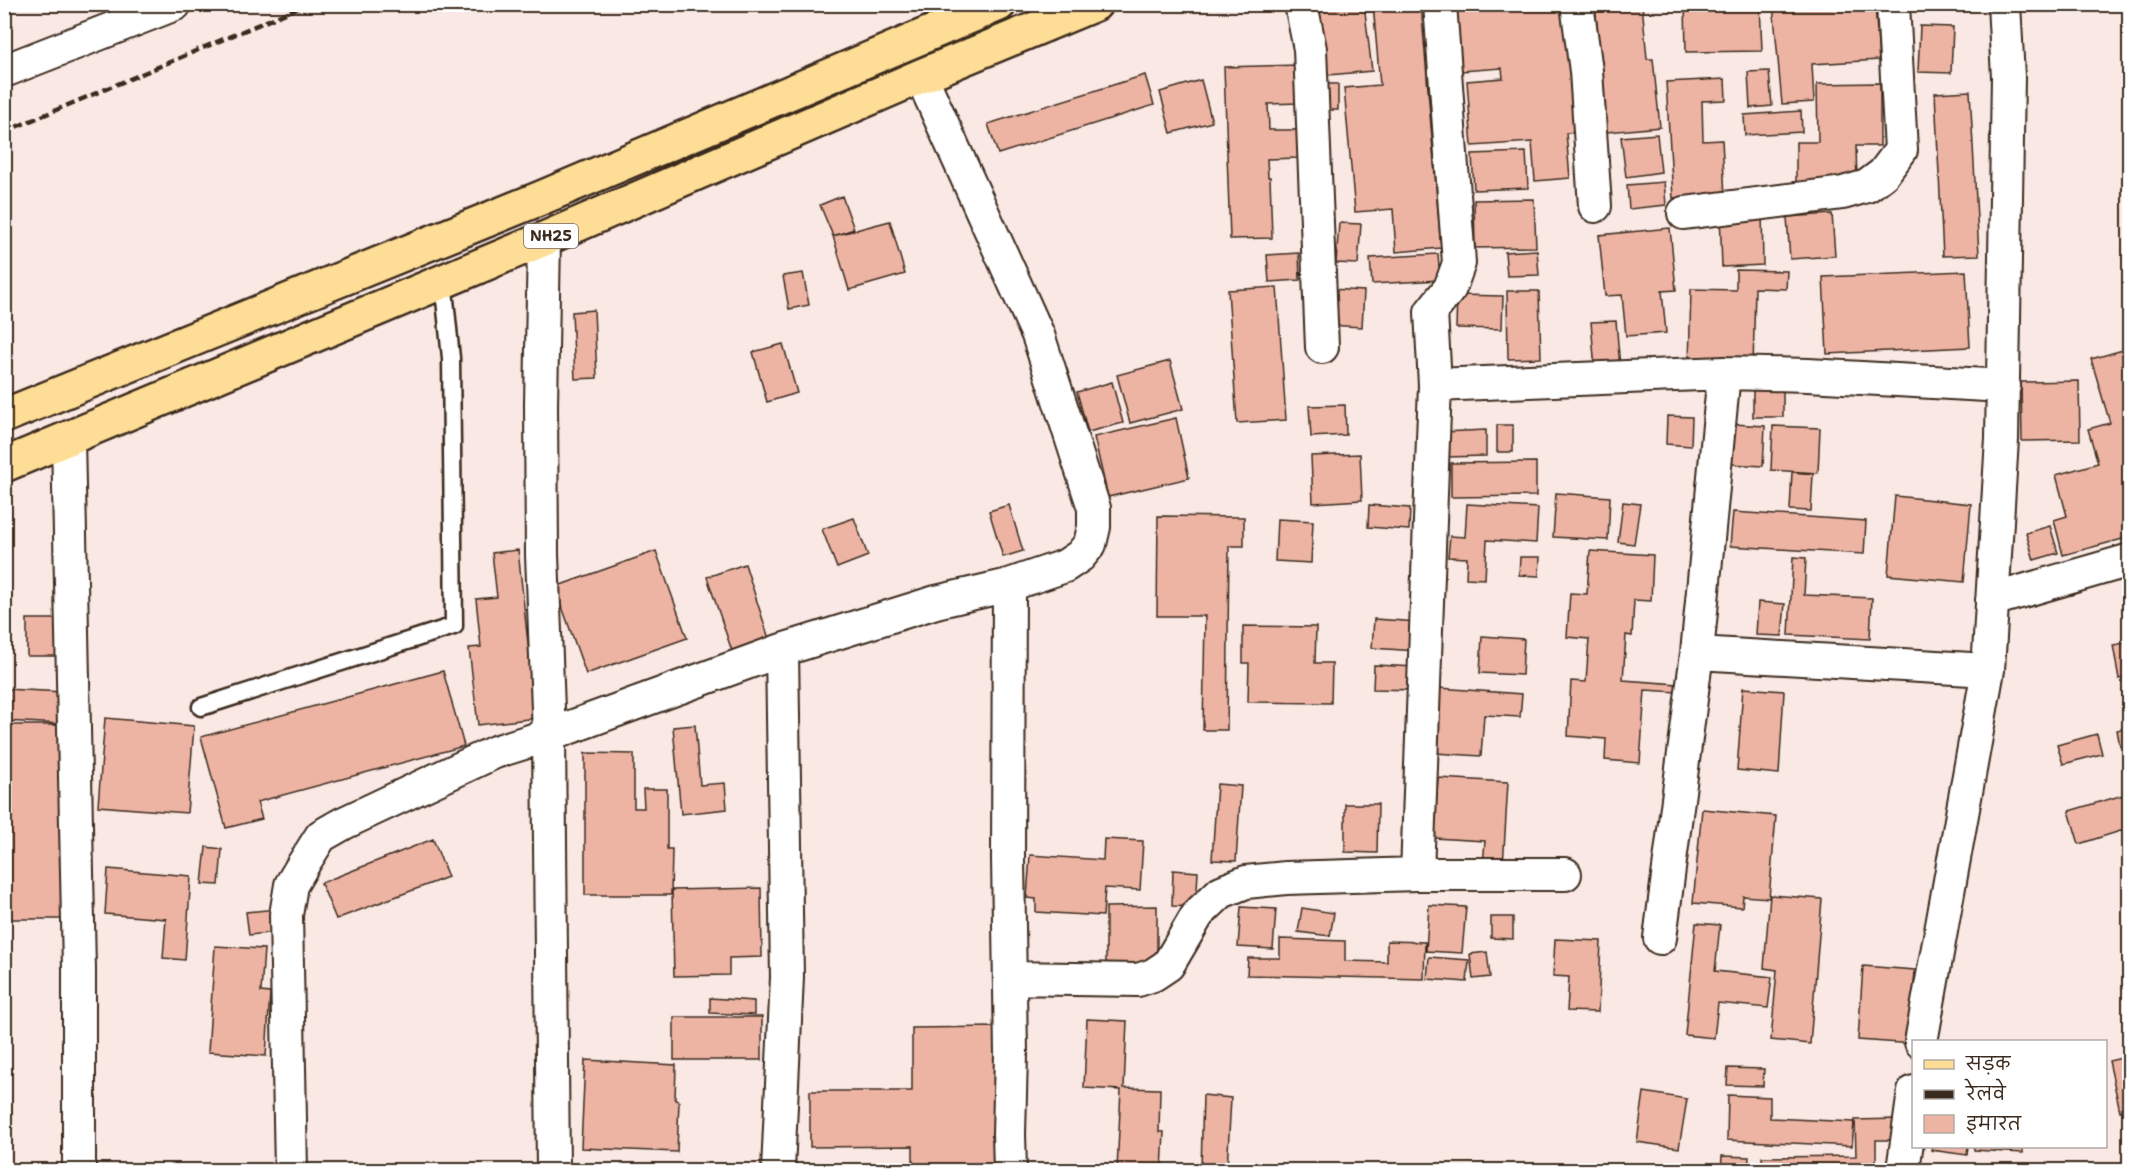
<svg xmlns="http://www.w3.org/2000/svg" width="2134" height="1175" font-family="'Shantell Sans','Playpen Sans Deva',sans-serif">
<rect width="100%" height="100%" fill="#fae8e4"/>
<filter id="ink" filterUnits="userSpaceOnUse"><feTurbulence type="fractalNoise" baseFrequency=".0167" numOctaves="2"/><feDisplacementMap in="SourceGraphic" scale="12" xChannelSelector="R" yChannelSelector="G"/><feConvolveMatrix kernelMatrix="1 2 1 2 8 2 1 2 1" color-interpolation-filters="sRGB"/></filter>
<g filter="url(#ink)">
<path fill="#edb4a4" stroke="#3b2a1e" stroke-width="1.5" d="M1312 4H1364L1372 71 1318 76Z
M1373 4H1421L1441 248 1396 252 1393 209 1355 212 1344 88 1380 85Z
M1456 4H1572L1586 132 1566 133 1570 178 1535 181 1532 142 1472 146 1467 81 1503 78 1502 68 1461 71Z
M1595 4H1642L1647 59H1653L1660 127 1607 132Z
M1685 4H1760L1762 51 1686 52Z
M1773 4H1875L1879 60 1812 64 1814 102 1782 104Z
M1920 26 1953 27 1951 73 1918 72Z
M1298 65 1299 103 1268 104 1269 130H1298L1299 158 1267 159 1268 177H1270L1272 238 1230 239 1224 67Z
M1769 71 1772 106 1750 108 1748 72Z
M1145 75 1154 105 998 154 988 124Z
M1725 79 1726 100 1702 101 1703 141 1722 140 1725 196 1673 198 1666 82Z
M1201 80 1212 122 1171 133 1160 92Z
M1880 83V146H1856L1857 182 1796 183V142H1818L1817 84Z
M1319 84H1338V110H1318Z
M1970 91 1979 255 1943 256 1935 93Z
M1801 111 1802 132 1745 135 1744 115Z
M1657 134 1661 172 1626 177 1621 137Z
M1526 152 1528 188 1474 190 1472 154Z
M1664 182 1666 205 1629 209 1627 185Z
M842 196 854 229 833 236 820 205Z
M1534 199 1536 247 1475 248 1474 200Z
M1762 211 1763 265 1722 267 1720 213Z
M1832 214 1835 256 1790 259 1787 217Z
M890 221 905 274 849 290 833 236Z
M1339 223 1361 224 1358 264 1336 263Z
M1670 228 1676 290 1662 291 1666 333 1626 336 1622 295 1605 296 1599 235Z
M1537 250 1539 275 1507 276 1505 252Z
M1299 253 1300 280 1269 282 1267 255Z
M1438 254 1440 280 1372 284 1370 258Z
M1736 270 1787 271 1786 289 1755 288 1753 368 1689 366 1691 289 1736 290Z
M1966 271 1970 347 1827 354 1823 277Z
M803 273 809 305 789 309 783 276Z
M1277 287 1286 420 1237 423 1228 290Z
M1330 289 1364 291 1362 327 1328 325Z
M1507 291H1539L1541 358 1508 359Z
M1457 295 1503 296 1502 329 1456 328Z
M594 310 597 378 575 379 572 312Z
M1616 321 1620 367 1595 369 1591 322Z
M783 344 797 393 767 402 753 352Z
M2130 348V518L2125 520 2130 537 2063 555 2054 520 2067 516 2056 475 2098 463 2088 429 2110 423 2091 359Z
M1170 361 1183 409 1130 423 1117 375Z
M2079 381 2080 440 2022 441 2021 382Z
M1112 382 1123 423 1088 432 1077 392Z
M1753 388 1783 389V417H1753Z
M1345 405 1346 435 1311 437 1309 406Z
M1667 416 1692 417 1691 446 1666 444Z
M1176 418 1189 478 1108 497 1094 437Z
M1733 424 1765 426 1763 466 1731 464Z
M1497 425H1513V452H1497Z
M1773 426 1820 428 1818 473 1771 470Z
M1486 430V456L1445 457 1443 432Z
M1360 454 1362 500 1313 503 1311 456Z
M1536 462V496L1451 497V463Z
M1792 472 1813 474 1811 511 1790 510Z
M1556 493 1610 497 1608 540 1553 537Z
M1895 496 1971 504 1964 582 1888 575Z
M1623 502 1640 504 1634 544 1618 542Z
M1467 504 1538 508 1536 543 1487 540 1485 579 1466 578 1467 558 1448 557 1450 536 1465 537Z
M1009 505 1023 551 1003 557 989 511Z
M1369 505 1410 508 1409 530 1368 527Z
M1733 512 1866 521 1864 554 1730 546Z
M1158 516 1244 517V546H1229L1227 730H1203L1205 616H1157Z
M854 518 868 556 837 568 822 529Z
M1277 519 1313 521 1311 563 1275 561Z
M2050 526 2058 553 2034 560 2026 533Z
M518 550 536 718 478 725 469 648 481 647 476 599 497 597 492 553Z
M656 551 687 638 586 674 555 587Z
M1590 551 1653 555 1651 601 1634 600 1632 636 1626 635 1623 680 1678 684V692L1645 690 1640 763 1605 760 1606 739 1568 736 1571 681 1586 682 1589 639 1567 637 1570 593 1587 594Z
M1520 557H1540L1539 576 1519 575Z
M1793 557 1806 558 1804 595 1872 598 1870 639 1789 635Z
M745 564 771 645 734 657 707 577Z
M1758 602 1785 604 1782 636 1756 635Z
M27 619H63L62 656H27Z
M1374 619 1419 622 1417 651 1372 648Z
M1243 626 1316 627 1315 663H1332L1331 703 1248 702 1249 663H1243Z
M1482 636 1524 639 1522 675 1480 673Z
M2130 642V677L2119 679 2113 645Z
M1374 665 1417 667 1416 690 1373 689Z
M443 671 464 746 257 802 262 819 226 828 201 737Z
M1439 688 1522 694 1520 717 1484 715 1481 756 1435 753Z
M1743 688 1784 691 1779 774 1737 770Z
M4 689 64 692 63 724 4 721Z
M105 718 194 726 187 813 98 806Z
M4 725H66L69 919H4Z
M695 725 700 785 725 783 727 809 681 814 673 727Z
M2130 727V744L2120 746 2117 730Z
M2097 734 2102 754 2063 764 2057 745Z
M585 753 634 754V808H644L643 789H667V849H672L671 895H585Z
M1438 778 1508 782 1503 867 1483 865 1485 841 1434 838Z
M1217 784 1241 786 1236 861 1212 860Z
M2130 793V828L2079 844 2069 811Z
M1345 804H1378L1377 853 1345 852Z
M1702 809 1776 816 1769 898 1743 896 1742 907 1693 903Z
M433 839 448 877 336 919 321 883Z
M1104 839 1143 841 1140 890 1105 888 1103 916 1036 912V899L1027 898 1030 855 1103 860Z
M206 847 222 849 219 885 202 884Z
M108 869 191 876 185 960 163 958 166 919 105 914Z
M1173 870 1198 872 1196 907 1172 906Z
M761 888 762 957 729 958V975L674 976 672 890Z
M1770 895 1822 899 1810 1044 1771 1040 1777 970 1764 968Z
M1429 905 1466 907 1462 953 1426 951Z
M1157 906V967H1106V907Z
M1241 907 1276 909 1273 949 1238 947Z
M1302 908 1334 913 1330 936 1298 932Z
M276 909 278 932 249 935 246 912Z
M1491 917H1513V939L1491 938Z
M1696 923 1720 925 1715 971 1772 977 1768 1008 1718 1003 1714 1038 1685 1035Z
M1280 939 1345 941V961L1387 962V941L1425 942 1424 979 1247 975 1248 958H1280Z
M1555 939 1601 941 1598 1012 1567 1011 1569 977 1553 976Z
M215 946 264 949 261 992 270 993 266 1056 208 1052Z
M1487 952 1490 977 1473 979 1470 954Z
M1429 957 1469 960 1467 982 1427 979Z
M1863 966 1915 970 1912 1011 1914 1044 1858 1040Z
M710 998 754 1001V1015L710 1013Z
M674 1017H762V1060H674Z
M1087 1019 1127 1021 1124 1088 1160 1089 1159 1132H1164L1162 1170H1117L1121 1090 1084 1088Z
M998 1027 999 1170H913V1146L810 1147V1091H912V1028Z
M2130 1056V1108L2120 1111 2109 1061Z
M585 1060 676 1065 675 1100 679 1101 677 1152 581 1148Z
M1728 1068 1764 1069 1763 1086 1727 1085Z
M1644 1092 1687 1099 1679 1148 1637 1142Z
M1203 1095 1231 1098 1227 1170H1201Z
M1728 1095 1770 1097V1118L1854 1122 1852 1146 1727 1140Z
M1897 1119 1898 1140H1876V1170H1763L1762 1157 1856 1156 1855 1120Z
M1932 1146H1968L1967 1155 1931 1150Z
M1974 1146H2023V1153L1974 1150Z
M1722 1156 1749 1157 1748 1170H1721Z"/>
<g fill="none" stroke-linecap="round" stroke-linejoin="round">
<g stroke="#3b2a1e" stroke-width="21">
<path id="service" d="M201 707 454 626 451 358 443 280"/>
</g>
<g stroke="#3b2a1e" stroke-width="36">
<path id="minor" d="M1301 4 1310 49 1322 347
M1577 4 1586 71 1595 206
M4 71 175 4
M1684 213 1843 193 1867 186 1883 174 1901 150 1893 4
M544 239 541 405 542 555 549 735 553 1170
M1435 385 1724 373 1808 375 2004 386
M68 438 79 969V1170
M1009 585 1008 859 1011 1054 1009 1134 1010 1170
M1992 600 2130 560
M782 650 936 602 1009 585 1065 566 1080 556 1090 544 1094 527V508L1038 335 921 76
M1697 653 1988 670
M1417 874 1435 385 1431 312 1450 288 1459 263 1440 4
M1660 938 1697 653 1724 373
M1010 978 1138 980 1153 975 1168 965 1198 914 1221 892 1246 882 1286 878 1417 874H1565
M1921 1042 1988 670 2002 439 2008 77 2004 4
M291 1170 286 915 291 885 304 863 321 836 344 823 495 752 549 735 782 650 787 977 778 1170
M1903 1170 1914 1092"/>
</g>
<g stroke="#3b2a1e" stroke-width="38">
<path id="primary" d="M4 416 541 198 999 4
M4 465 544 239 921 76 1095 4"/>
</g>
<use href="#service" stroke="#fff" stroke-width="16"/>
<use href="#minor" stroke="#fff" stroke-width="32"/>
<use href="#primary" stroke="#fedd96" stroke-width="33"/>
<path stroke="#3b2a1e" stroke-width="4.5" stroke-dasharray="9 4.5" stroke-linecap="butt" d="M4 132 307 4"/>
</g>
</g>
<g text-anchor="middle" stroke-width="5" stroke-linejoin="round" paint-order="stroke">
<rect fill="#fff" stroke="#766a62" stroke-width="1.5" x="524" y="224" width="54" height="24" rx="4.5"/>
<g font-size="15" font-weight="bold" fill="#3b2a1e">
<text x="551" y="241">NH25</text>
</g>
</g>
<rect width="2134" height="1175" fill="none" stroke="#fff" stroke-width="24"/>
<rect x="12" y="12" width="2110" height="1151" fill="none" stroke="#3b2a1e" stroke-width="2" filter="url(#ink)"/>
<rect x="1912" y="1040" width="195" height="108" fill="#ffffff" stroke="#b1aaa5" stroke-width="1.5"/>
<rect x="1924" y="1060" width="30" height="9" fill="#fedd96" stroke="#b1aaa5" stroke-width="1.5"/>
<text x="1966" y="1070" font-size="18" fill="#3b2a1e">सड़क</text>
<rect x="1924" y="1090" width="30" height="9" fill="#3b2a1e" stroke="#b1aaa5" stroke-width="1.5"/>
<text x="1966" y="1100" font-size="18" fill="#3b2a1e">रेलवे</text>
<rect x="1924" y="1115" width="30" height="18" fill="#edb4a4" stroke="#b1aaa5" stroke-width="1.5"/>
<text x="1966" y="1130" font-size="18" fill="#3b2a1e">इमारत</text>
</svg>
